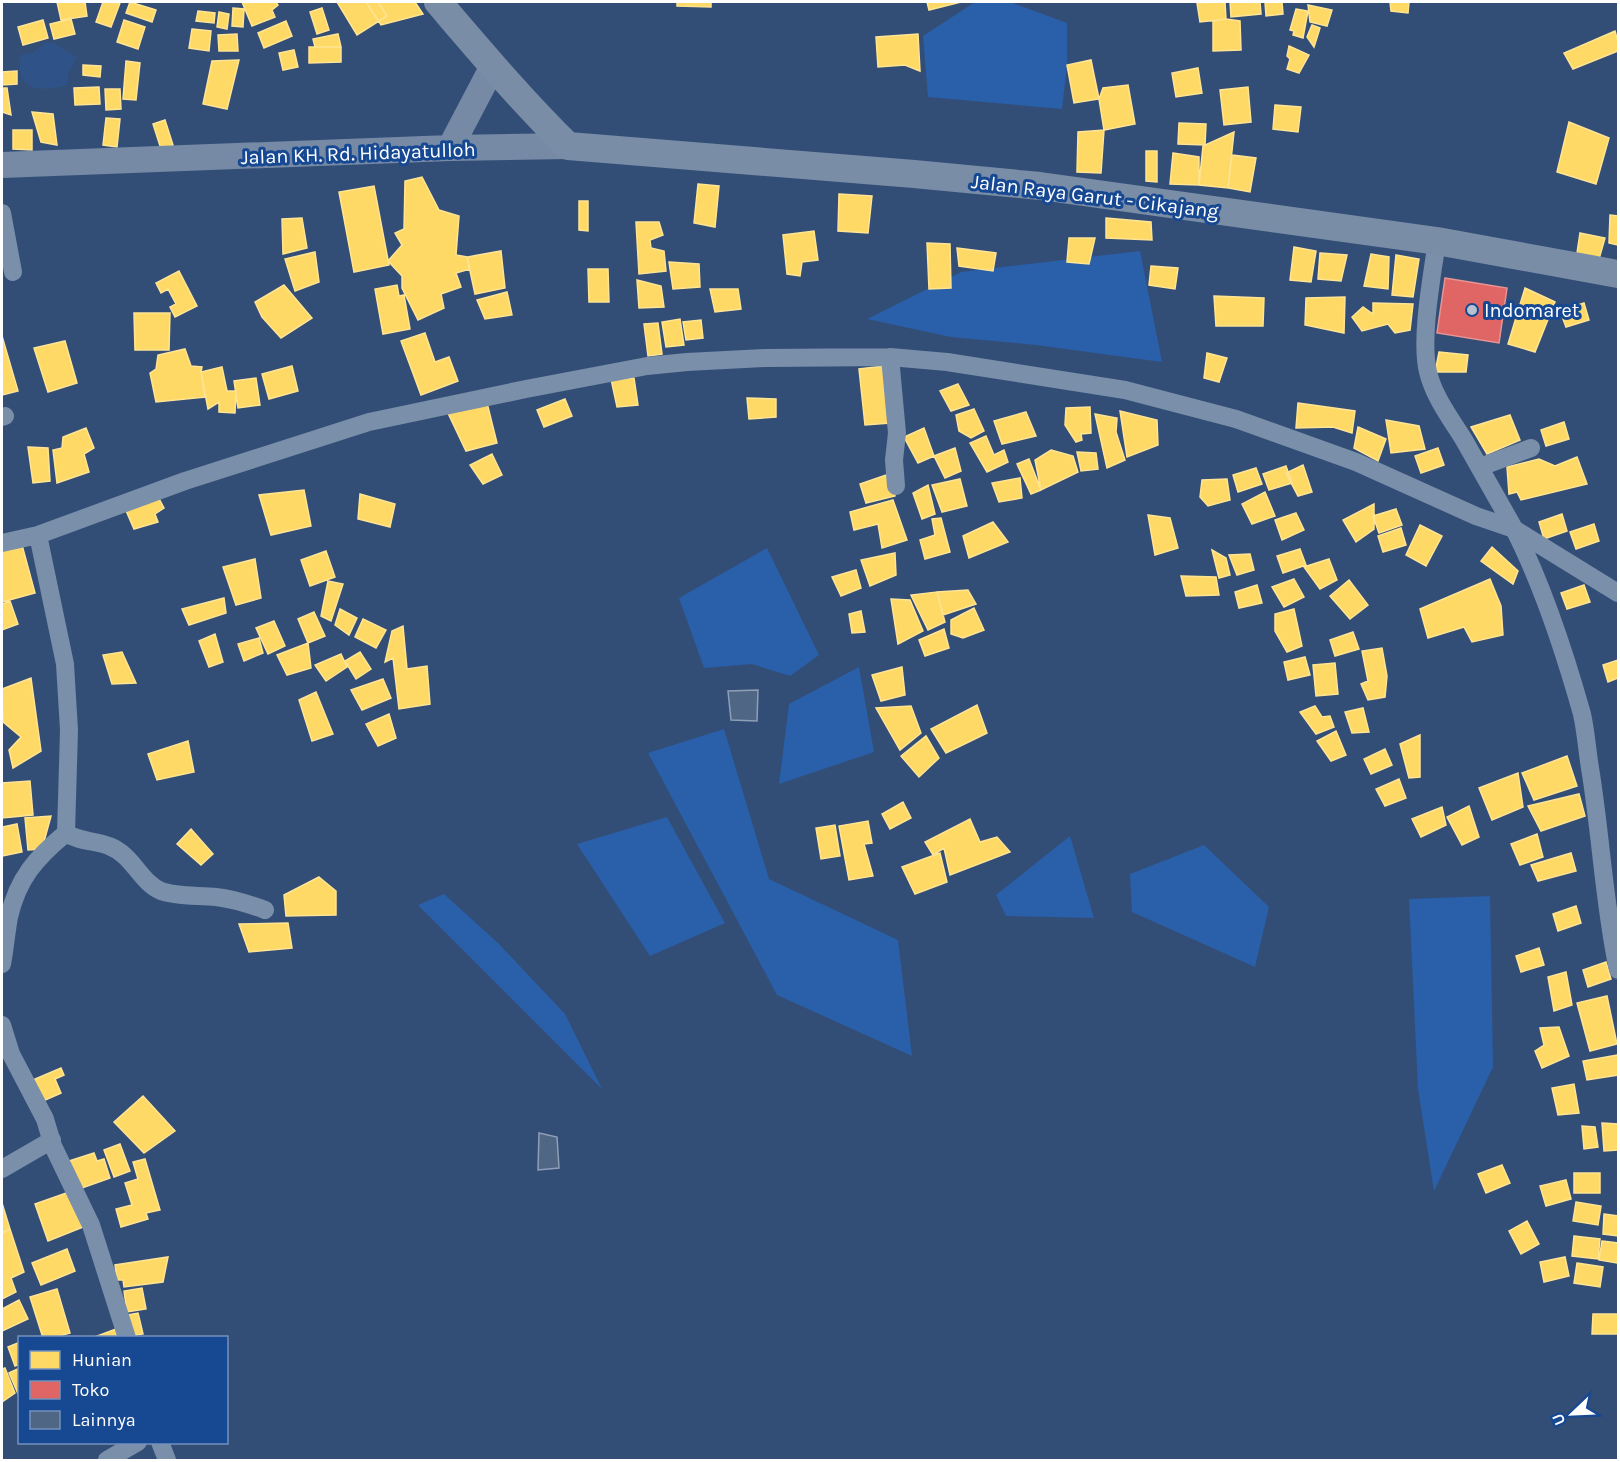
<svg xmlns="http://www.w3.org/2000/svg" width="1620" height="1462" font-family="Karla,sans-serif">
<rect width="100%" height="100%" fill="#334e76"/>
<path fill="#2a5fa9" d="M975 2H1010L1067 23V65L1062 109 928 97 923 36Z
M1140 251 1162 362 1036 345 951 337 867 319 961 272Z
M767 548 819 655 790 676 752 664 704 668 679 598Z
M859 667 874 752 779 784 789 704Z
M724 729 769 879 898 940 912 1056 777 995 648 753Z
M667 817 725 923 650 956 577 844Z
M1070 836 1094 918 1006 916 996 895Z
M1204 845 1269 907 1255 967 1132 912 1130 874Z
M444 894 498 943 565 1014 602 1089 418 905Z
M1490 896 1493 1067 1434 1191 1418 1089 1409 899Z"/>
<path fill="#2f5388" d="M45 43H53L77 57 68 73 67 85C54 89 31 93 22 78 20 73 20 64 19 59L23 54 33 53Z"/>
<path fill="#ffd966" stroke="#ffe494" stroke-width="1.5" d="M57 2H85L87 16 61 20Z
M103 2 120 3 111 27 96 22Z
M130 2 156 10 152 22 126 13Z
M242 2H276L278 5 272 10 275 17 252 26Z
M337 2H378L387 16 357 35Z
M366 2H415L423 14 381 25Z
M677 2H711V7L677 6Z
M927 2H961L929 10Z
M1218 2H1225L1226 19 1200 22 1197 3Z
M1230 2H1260L1261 14 1231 17Z
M1265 2H1282L1283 14 1266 16Z
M1390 2H1409L1408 13 1391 11Z
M1308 5 1332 10 1327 26 1310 22Z
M233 8 244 9 243 27 232 26Z
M322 8 329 30 317 34 310 12Z
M1296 9 1308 11 1303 38 1293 35 1294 31 1290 30Z
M198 11 215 13 214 23 196 21Z
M219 12 229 14 227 29 217 27Z
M71 19 75 34 54 39 50 24Z
M1226 19 1240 21 1241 50 1213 51V21Z
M43 20 48 38 23 45 18 27Z
M124 20 145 27 138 49 117 42Z
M286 21 292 36 264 48 258 33Z
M1312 25 1320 28 1314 47 1307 37Z
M192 29 211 31 209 51 189 48Z
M1615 31 1618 41V51L1573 69 1564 53Z
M237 34 238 51H219L218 35Z
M338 34 341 47H315L313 39Z
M918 34 920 71 905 65 878 67 876 37Z
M1289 46 1309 55 1299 73 1287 69 1290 59 1287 56Z
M309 47H341V62L309 63Z
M294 50 298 67 283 70 279 53Z
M239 60 227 109 203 104 212 61Z
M1091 60 1099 99 1074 103 1067 65Z
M126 61 140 63 136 100 123 99Z
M83 65 101 66 100 77 83 75Z
M1198 68 1202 93 1176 97 1172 73Z
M17 71V84L2 85V72Z
M1128 85 1135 124 1104 130 1099 99 1103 88Z
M99 87 100 104 75 105 74 88Z
M1248 87 1251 122 1224 125 1220 90Z
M2 88H7L11 115 2 112Z
M105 89H120L121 109 106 110Z
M1275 105 1301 107 1298 132 1273 129Z
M32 112 53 114 57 145 41 142Z
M106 118 120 119 117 147 103 145Z
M165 120 173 145 161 149 153 124Z
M1569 122 1609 138 1596 184 1557 172Z
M1179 123 1206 124 1205 145 1178 144Z
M13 130H32V150L13 149Z
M1104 130 1101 173 1077 172 1078 132Z
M1234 132 1228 188 1199 185 1203 146Z
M1146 151H1157V182L1146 181Z
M1173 153 1199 157V185L1170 184Z
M1232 155 1256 158 1250 192 1228 188Z
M422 177 439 210 459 216 456 255 467 257 470 269 456 273 461 287 441 294 444 308 418 320 402 288V276L388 261 402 245 395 233 404 229 405 181Z
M698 184 719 186 715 227 694 223Z
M374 186 389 265 354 272 339 192Z
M839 194 872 196 868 233 838 231Z
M579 201H588V231L579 230Z
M1610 215 1618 216V245L1609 243Z
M302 218 307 248 283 254 282 219Z
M1106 218 1151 222 1152 240 1106 238Z
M636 222H659L663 235 650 240 651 248 664 251 666 271 639 274Z
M814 231 818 260 802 262 800 276 787 274 783 235Z
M1580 233 1605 238 1599 259 1577 253Z
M1069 238H1095L1089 264 1067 262Z
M927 243 950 244 951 288 929 289Z
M1294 247 1316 251 1311 282 1290 280Z
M957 248 996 253 993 271 959 266Z
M501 251 505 288 475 294 467 257Z
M315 252 319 282 295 291 285 259Z
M1320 253 1347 255 1341 281 1318 279Z
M1371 254 1389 257 1388 289 1364 286Z
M1396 255 1419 259 1413 297 1392 295Z
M669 262 699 264 700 287 673 289Z
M1151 266 1178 268 1175 289 1149 285Z
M588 269H608L609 302H589Z
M179 271 197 306 175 317 170 307 176 304 168 289 161 293 156 283Z
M637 280 661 286 664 307 639 308Z
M284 285 312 318 281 338 262 317 255 302Z
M397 285 399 296 404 295 410 329 383 334 375 289Z
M1525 288 1555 302 1535 352 1508 344Z
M710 289H738L741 309 715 312Z
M507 292 512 315 485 319 477 300Z
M1214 296 1264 298 1263 326H1216Z
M1345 297 1344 333 1305 325 1306 298Z
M1373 303 1413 304 1410 330 1395 333 1388 324 1362 331 1352 317 1363 307 1373 314Z
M1584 303 1589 320 1566 327 1560 311Z
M134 313H170L169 350H135Z
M680 319 684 345 666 347 662 322Z
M701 320 703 338 686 340 683 322Z
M658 323 662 354 648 356 644 324Z
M425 333 435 362 449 357 458 381 421 395 401 341Z
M2 336 18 391 2 395Z
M65 341 77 383 48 392 34 348Z
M185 349 191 366 202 367 201 372 205 397 156 402 150 373 156 369 158 355Z
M1439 352 1468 355 1466 372H1435Z
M1207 353 1227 358 1219 382 1204 378Z
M292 366 298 391 269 399 262 374Z
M884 366 890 423 865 425 859 369Z
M222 367 227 391H236L235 413 219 412V402L208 409 201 372Z
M256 378 260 405 238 408 234 381Z
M634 378 638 405 617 407 611 379Z
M958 384 969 405 951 411 940 391Z
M747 398 776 399V417L749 419Z
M565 399 572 416 544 427 537 410Z
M487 403 497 443 466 451 447 411Z
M1298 403 1355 411 1352 433 1333 427 1296 428Z
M1090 407 1091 433 1081 434 1082 440 1076 442 1065 425 1066 408Z
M974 409 984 431 971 438 959 431 956 415Z
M1120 411 1157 420 1158 445 1127 457Z
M1026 412 1036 436 1002 444 994 421Z
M1095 414 1117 418 1116 432 1125 460 1107 468Z
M1510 415 1520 440 1487 454 1471 427Z
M1386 420 1419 426 1425 449 1391 453Z
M1564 422 1569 439 1546 446 1541 430Z
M1358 427 1386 439 1378 461 1354 448Z
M86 428 94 448 84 454 89 472 57 483 53 450 62 448 63 437Z
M924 428 934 456 918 463 904 437Z
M986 436 994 455 1004 450 1008 462 987 472 970 443Z
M28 447 48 448 50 481 33 483Z
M955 448 961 471 945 478 934 456Z
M1438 448 1444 465 1421 473 1415 456Z
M1051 450 1073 456 1078 472 1041 490 1035 460Z
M1077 452 1096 453 1098 469 1081 471Z
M492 454 502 475 483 484 470 465Z
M1577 457 1587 484 1521 500 1517 492 1509 494 1507 467 1539 459 1555 466Z
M1029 459 1041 490 1031 494 1017 464Z
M1303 465 1312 492 1298 496 1286 473Z
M1286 466 1292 483 1269 490 1263 474Z
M1256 468 1262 484 1238 492 1233 475Z
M892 473 895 496 866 503 860 484Z
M1020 478 1022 498 999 502 992 483Z
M960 479 967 506 942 512 932 485Z
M1227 479 1230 500 1208 506 1200 497 1202 480Z
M928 485 935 514 922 519 913 493Z
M304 490 311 526 271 535 259 495Z
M1265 492 1275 516 1252 524 1242 504Z
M156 493 164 508 155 514 158 522 134 529 124 506Z
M360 494 395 504 390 527 358 519Z
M893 500 907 540 882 548 878 524 854 530 850 512Z
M1374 504V529L1356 542 1343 520Z
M1396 509 1402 525 1379 533 1373 516Z
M1296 513 1304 530 1282 540 1275 520Z
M1562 514 1567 531 1544 539 1539 522Z
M1148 515 1170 518 1178 548 1155 555Z
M941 518 950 552 925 559 920 540 935 535 932 519Z
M993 522 1008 542 969 558 963 536Z
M1594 524 1599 541 1576 549 1570 532Z
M1420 525 1442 536 1426 566 1406 555Z
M1401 528 1406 545 1383 552 1378 536Z
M22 545 35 593 2 602V551Z
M1492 547 1518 571 1513 584 1481 561Z
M1300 549 1306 565 1283 573 1277 556Z
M1212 550 1226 558 1230 575 1219 578Z
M326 551 335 577 310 586 301 560Z
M895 553 896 575 870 586 861 560Z
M1250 554 1254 570 1237 575 1229 555Z
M255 559 261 598 236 605 223 567Z
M1329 559 1337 580 1320 589 1304 567Z
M856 570 861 588 841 596 832 577Z
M1181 576 1216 577 1219 595 1186 596Z
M1294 579 1304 597 1284 607 1272 587Z
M1490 579 1501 606 1503 635 1472 642 1464 627 1428 638 1420 609Z
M1349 580 1368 605 1350 619 1330 596Z
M328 581 343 584 331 621 321 616Z
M1257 585 1262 603 1239 608 1235 592Z
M1584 585 1590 602 1567 609 1561 593Z
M968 590 976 604 943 615 937 592Z
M937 592 945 622 928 630 911 595Z
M224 598 226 613 189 625 182 609Z
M891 599 910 600 923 631 898 644Z
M10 601 18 624 2 630V604Z
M974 608 984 630 963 638 951 634V620Z
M340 609 357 618 349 635 335 625Z
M1294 609 1302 646 1287 652 1275 631V614Z
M861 611 865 632 852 633 849 614Z
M314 612 325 636 308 643 298 619Z
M363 619 386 630 376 648 355 637Z
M274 621 285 646 268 654 256 628Z
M403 626 407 669 427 666 430 704 399 709 393 658 385 662 392 631Z
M944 629 949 648 925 656 919 640Z
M1353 632 1359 649 1335 656 1330 640Z
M215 634 223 662 209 667 199 641Z
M259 638 263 653 244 661 238 644Z
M308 643 311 668 287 675 277 655Z
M1382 648 1387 676 1385 697 1368 700 1361 684 1368 681 1362 651Z
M122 652 136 683 112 684 103 655Z
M360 652 371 669 356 679 345 661Z
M341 654 347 667 326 681 315 665Z
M1305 657 1310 675 1288 680 1284 662Z
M1618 660V678L1608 682 1603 665Z
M1335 663 1338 694 1316 696 1313 665Z
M902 667 905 695 881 701 872 675Z
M31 678 41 751 13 768 9 750 21 737 3 722 2 689Z
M383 679 391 698 362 710 351 690Z
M316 692 333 734 312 741 299 700Z
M977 705 987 733 946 753 931 729Z
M911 706 921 733 900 750 876 708Z
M1315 706 1322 717 1330 716 1334 727 1316 734 1300 712Z
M1363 708 1369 732 1352 733 1345 712Z
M389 714 396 738 378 746 366 724Z
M1336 731 1346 755 1331 761 1317 741Z
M1420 735V777L1409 778 1400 744Z
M926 736 939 758 919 777 901 756Z
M188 741 194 772 157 780 148 754Z
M1385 749 1392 765 1371 774 1364 759Z
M1567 756 1577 786 1534 800 1522 773Z
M1518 773 1523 807 1492 820 1479 788Z
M1399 779 1406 798 1385 806 1376 789Z
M30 781 33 815 2 818V783Z
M1579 794 1585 816 1541 831 1528 806Z
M903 802 911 818 890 829 882 814Z
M1469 806 1479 837 1462 845 1447 817Z
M1442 807 1446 825 1421 837 1412 819Z
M51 816 42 849 28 850 25 818Z
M970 819 980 842 997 837 1010 852 950 875 944 848 933 855 925 842Z
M868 821 872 843 864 844 873 876 849 880 839 826Z
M17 824 22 852 2 856V827Z
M835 825 840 856 821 859 816 828Z
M191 829 213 854 201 865 177 844Z
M1537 834 1543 857 1520 865 1511 844Z
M940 853 947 882 915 894 902 867Z
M1571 853 1576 871 1538 881 1531 865Z
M319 877 336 891V915L286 916 284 895Z
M1576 906 1581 923 1558 931 1553 914Z
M288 923 292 948 249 952 239 924Z
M1539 948 1544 965 1521 972 1516 956Z
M1606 962 1611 979 1588 987 1583 970Z
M1566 972 1572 1005 1554 1011 1548 977Z
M1607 996 1617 1044 1590 1051 1577 1003Z
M1559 1027 1569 1056 1542 1068 1535 1051 1544 1045 1540 1028Z
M1618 1055V1075L1587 1080 1583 1061Z
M61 1068 64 1075 55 1079 61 1093 43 1101 33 1080Z
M1574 1084 1579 1113 1558 1115 1552 1088Z
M143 1096 175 1131 144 1153 114 1122Z
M1602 1123 1618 1124V1150L1604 1151Z
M1582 1126 1595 1127 1598 1147 1584 1149Z
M120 1144 130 1171 114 1177 104 1150Z
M94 1153 97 1161 104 1159 110 1178 79 1189 69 1161Z
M145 1159 160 1210 146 1213 148 1219 121 1227 116 1209 132 1205 125 1183 138 1179 133 1162Z
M1502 1165 1510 1183 1486 1193 1478 1174Z
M1574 1173H1600V1193H1574Z
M1566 1180 1571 1199 1546 1206 1540 1186Z
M72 1191 83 1227 48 1241 35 1204Z
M1576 1202 1601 1206 1598 1225 1573 1221Z
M2 1203 10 1229 2 1233Z
M1604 1214 1618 1216V1236L1603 1234Z
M1527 1221 1539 1244 1521 1254 1509 1231Z
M10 1229 24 1272 11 1278 16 1292 2 1299V1233Z
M1574 1236 1600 1239 1598 1259 1572 1256Z
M1602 1241 1618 1243V1263L1599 1260Z
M67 1249 75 1271 41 1285 32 1263Z
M168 1257 163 1282 124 1287 123 1280H117L115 1265Z
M1565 1257 1569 1276 1544 1282 1540 1262Z
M1577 1263 1603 1267 1600 1287 1574 1283Z
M142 1288 146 1309 127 1312 124 1291Z
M57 1289 70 1333 52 1338H43L30 1297Z
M19 1300 28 1319 2 1331V1309Z
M138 1313 143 1334 131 1336 127 1315Z
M1593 1314H1618V1334H1592Z
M116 1329 119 1338H92Z
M20 1342V1364L15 1366 8 1347Z
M5 1368 15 1393 2 1402V1369Z
M20 1368V1395L19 1396 9 1373Z"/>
<path fill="#e06666" stroke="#e99494" stroke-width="1.5" d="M1445 278 1507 288 1499 343 1437 333Z"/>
<path fill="#506685" stroke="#8f9fb7" stroke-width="1.5" d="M758 690 757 721 731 720 728 691Z
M539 1133 557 1137 559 1168 538 1170Z"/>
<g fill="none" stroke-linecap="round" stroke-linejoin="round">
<path stroke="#7a8fa9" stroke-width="18" d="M2 213 13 272
M1437 241C1432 276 1420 339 1428 372 1434 397 1451 419 1464 440 1480 468 1495 495 1511 523 1542 582 1564 650 1582 714 1586 732 1587 750 1590 768 1601 835 1604 904 1618 970
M890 357 897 433 894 460 896 486
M2 417 5 416
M1480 467 1531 448
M38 535 65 664 69 730 66 833
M2 543 38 535 185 481 369 422 526 389 647 366 687 362 766 358 890 357 947 362 1125 390 1236 419 1356 462 1476 516 1514 529 1618 593
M2 964C5 949 6 933 9 917 18 878 36 858 66 833 79 842 95 840 109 846 133 855 140 882 161 891 177 897 199 895 216 897 233 899 249 904 265 910
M2 1025 11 1054 45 1119 53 1146 91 1225 127 1338
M2 1169 52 1140
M160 1442 167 1460
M107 1460 138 1442"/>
<path stroke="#768aa5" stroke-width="26" d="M450 148 493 66
M2 165 450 148 568 146"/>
<path stroke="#7a8da7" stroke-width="28" d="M438 2C480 51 522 101 568 146L914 174 1040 186 1437 241 1618 274"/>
</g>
<circle fill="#b8c1cf" stroke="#174892" stroke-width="2" cx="1472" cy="310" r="6"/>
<g text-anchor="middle" stroke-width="6" stroke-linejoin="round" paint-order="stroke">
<g font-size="20" fill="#fff" stroke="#174892">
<text transform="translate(358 153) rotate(-2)" y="7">Jalan KH. Rd. Hidayatulloh</text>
<text transform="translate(1095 196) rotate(7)" y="7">Jalan Raya Garut - Cikajang</text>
</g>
<g font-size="20" fill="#fff" stroke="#174892" text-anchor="start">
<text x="1484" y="317">Indomaret</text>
</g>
</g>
<rect width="1620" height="1462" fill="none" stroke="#ffffff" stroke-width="6"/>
<rect x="18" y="1336" width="210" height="108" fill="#174892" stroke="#7491be" stroke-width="1.5"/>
<rect x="30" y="1351" width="30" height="18" fill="#ffd966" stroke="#7491be" stroke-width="1.5"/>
<text x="72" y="1366" font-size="18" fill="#ffffff">Hunian</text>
<rect x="30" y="1381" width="30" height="18" fill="#e06666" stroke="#7491be" stroke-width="1.5"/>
<text x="72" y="1396" font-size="18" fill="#ffffff">Toko</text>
<rect x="30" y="1411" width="30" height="18" fill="#506685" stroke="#7491be" stroke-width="1.5"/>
<text x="72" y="1426" font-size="18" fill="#ffffff">Lainnya</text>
<g transform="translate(1572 1414) rotate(247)" stroke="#174892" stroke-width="4.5" paint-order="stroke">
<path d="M0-4.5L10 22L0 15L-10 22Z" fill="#ffffff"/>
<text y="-9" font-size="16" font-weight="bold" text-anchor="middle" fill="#ffffff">U</text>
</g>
</svg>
